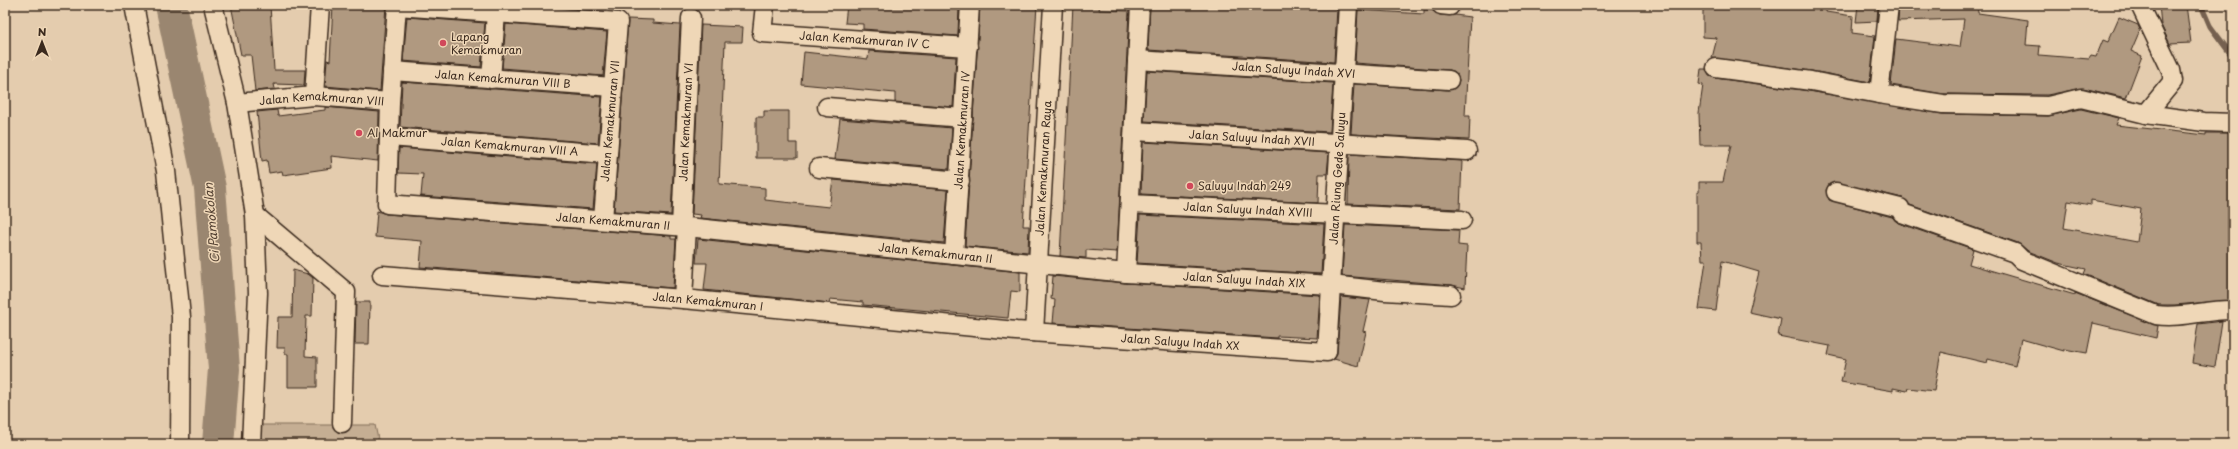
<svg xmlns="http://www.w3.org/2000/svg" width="2238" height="449" font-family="'Playpen Sans',sans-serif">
<rect width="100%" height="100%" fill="#e4ccae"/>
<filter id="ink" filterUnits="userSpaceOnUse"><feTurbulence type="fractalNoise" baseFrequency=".025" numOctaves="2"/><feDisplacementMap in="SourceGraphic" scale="8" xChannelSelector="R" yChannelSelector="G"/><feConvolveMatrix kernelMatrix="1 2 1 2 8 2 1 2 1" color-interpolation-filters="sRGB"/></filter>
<g filter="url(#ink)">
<path fill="#c5ae93" stroke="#806c58" d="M256 425H375L379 444H255Z"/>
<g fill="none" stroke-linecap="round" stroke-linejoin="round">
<path stroke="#74614f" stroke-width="5.5" d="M2201 5 2210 26 2233 57"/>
<path stroke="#9a866f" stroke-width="32" d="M171 5 210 188 224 369 218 444"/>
</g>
<path fill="#b09980" stroke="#3b2a1e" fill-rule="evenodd" d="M231 5H270L274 70H305L304 85 274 84 275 89 255 91 251 55H241Z
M333 5H386L380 91 325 86 327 60 330 61Z
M847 5H959L958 36 863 29V24L845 23Z
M980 5H1037L1023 226H1029L1028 252 965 246Z
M1073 5H1100L1099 10 1129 11 1117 252 1086 250V258L1060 256Z
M1150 5H1334V8H1337L1334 62 1148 50Z
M1703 5H1827L1826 12 1853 16 1852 33 1875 36 1870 82 1812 71 1712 58 1717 38 1703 37Z
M1858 5H1878L1877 21 1856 22Z
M1899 5H1977L1978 13 2028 20 2026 45 2040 46 2039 55 2089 59 2091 56 2096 57 2103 40 2108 42 2119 17 2138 25 2140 30 2131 51 2142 56 2126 98 2083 88 2047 95 1944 94 1891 85 1896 39 1960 47 1964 19 1898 21Z
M2159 5H2186L2191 43 2170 44 2161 25Z
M1358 10 1424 14V10H1432L1440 15H1455L1470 17 1465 116H1470L1469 140 1351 134 1354 84 1448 90 1457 86 1459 80 1455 72 1450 70 1355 63Z
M407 17 485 23 481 67 403 61Z
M628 19 653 20V23L680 25 671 215 614 211Z
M506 24 607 32 603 76 502 68Z
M701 25 743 27 742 42H725L719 184 765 188V200L829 207 833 180 948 190 944 243 700 218 701 215 692 214Z
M869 51 956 57 953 107 895 102V93L801 84 804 52 868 59Z
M1701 69H1706L1709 76 1715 78 1809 91 1941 114 2048 116 2081 109 2119 118 2116 125 2206 135V133H2233V300L2175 305H2159L2084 274 2086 269 2058 263 2028 251 2018 243 1910 205 1903 198 1834 182 1829 184 1826 190 1829 200 1892 217 1898 223 1973 249 1969 264 2075 295V293L2158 326 2156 338 2093 323 2087 353 2064 349V351L2021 339 2015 366 1988 359 1987 363 1941 352 1934 391 1908 388 1907 391 1893 388V391L1841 382 1846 359 1828 355 1830 346 1778 336 1781 319 1749 312 1759 272 1722 261 1716 311 1699 309 1706 260H1702L1701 242H1697V192H1699V182H1723L1731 145H1700L1699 113 1703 85 1699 84ZM2091 200 2141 209 2137 242 2064 228 2068 201 2091 205Z
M1147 71 1333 83 1330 132 1144 121Z
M402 82 602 97 598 143 400 127Z
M325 107 379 112 378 161 331 156 332 168 283 175 282 171 269 173 267 160 262 161 257 112 277 110 278 116 325 110Z
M764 111H789V143H797V158H756V117H764Z
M840 119 952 128 949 169 835 159Z
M1143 142 1329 153 1327 174H1319L1318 203 1141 194Z
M399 148 597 164 593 209 421 196 423 174 398 173Z
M1349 154 1462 161 1460 209 1348 204Z
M377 211 386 214 671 236V239H676L673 288 420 267 422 241 375 237Z
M1140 215 1324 224 1321 274 1137 263Z
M1345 225 1459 230 1458 245 1467 246 1465 288 1452 285 1342 276Z
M698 239 1020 272V292L1011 291 1008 318 863 305V302L830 299 829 303 704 290 707 263H696Z
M293 270 308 274 313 278 312 316H306L305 356 317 357V387H288V354H285V348H277L278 317H292Z
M1053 276 1125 283 1320 295 1317 338 1277 336V338L1053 323 1055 300 1051 299Z
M1341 297 1370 300 1363 331 1366 332 1358 366 1334 359 1337 353Z
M356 302H370L369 344H355Z
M2222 321 2215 367 2192 363 2198 324Z"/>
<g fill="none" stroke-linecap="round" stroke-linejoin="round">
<g stroke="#3b2a1e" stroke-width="21">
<g id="minor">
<path d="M134 5 166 171 181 317 180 444"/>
<path d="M213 5 237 103 255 215 258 293 251 444"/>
<path id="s1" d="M397 5 390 102 387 204 687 227 1126 273 1331 285 1385 291 1451 295"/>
<path id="s2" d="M765 5 762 33 968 47"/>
<path d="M1441 5 1450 6"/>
<path d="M1889 5 1879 94 1943 104 2048 106 2081 98 2146 114 2204 122 2233 123"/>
<path d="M2140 5 2171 70 2173 81 2146 114"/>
<path d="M397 6 618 22 603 220"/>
<path id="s3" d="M1137 60 1449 80"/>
<path d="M1716 68 1811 81 1879 94"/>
<path id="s4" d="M392 71 613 87"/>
<path d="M491 79 496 13"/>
<path d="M314 96 320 5"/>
<path id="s5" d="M237 103 314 96 390 102"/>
<path d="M827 107 963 118"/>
<path id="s6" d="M1134 131 1467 151"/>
<path id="s7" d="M389 137 607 154"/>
<path d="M819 168 960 181"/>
<path d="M1836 192 1900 208 1902 213 2015 253 2022 260 2156 315C2182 319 2207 309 2233 310"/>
<path id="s8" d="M1130 204 1462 220"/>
<path d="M255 215 346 292 342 423"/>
<path id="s9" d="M681 226 691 18"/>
<path id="s10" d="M954 255 970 5"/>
<path d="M1126 273 1140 5"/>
<path id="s11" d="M382 275 683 299 1016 331 1327 352 1348 5"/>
<path d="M683 299 687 227"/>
<path id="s12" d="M1034 332 1053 5"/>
</g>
</g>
<use href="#minor" stroke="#efd7b7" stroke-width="18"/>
</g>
</g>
<g fill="#d1495b" stroke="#efd7b7" stroke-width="1.5">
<circle cx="443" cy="43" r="4"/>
<circle cx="359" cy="133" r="4"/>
<circle cx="1190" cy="186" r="4"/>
</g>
<g text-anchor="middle" stroke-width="3" stroke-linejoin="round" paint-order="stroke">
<g font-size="11" fill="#3b2a1e" stroke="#efd7b7" text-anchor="start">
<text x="451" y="41">Lapang<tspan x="451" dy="13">Kemakmuran</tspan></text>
<text x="367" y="137">Al Makmur</text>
<text x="1198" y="190">Saluyu Indah 249</text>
</g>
<g font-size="11" fill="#3b2a1e" stroke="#efd7b7">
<text dy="4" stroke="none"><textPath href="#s2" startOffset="131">Jalan Kemakmuran IV C</textPath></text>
<text dy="4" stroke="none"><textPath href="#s3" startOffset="157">Jalan Saluyu Indah XVI</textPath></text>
<text dy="4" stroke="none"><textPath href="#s4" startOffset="111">Jalan Kemakmuran VIII B</textPath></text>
<text dy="4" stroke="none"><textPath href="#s5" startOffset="85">Jalan Kemakmuran VIII</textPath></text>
<text transform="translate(610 121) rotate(-85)" y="4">Jalan Kemakmuran VII</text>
<text dy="4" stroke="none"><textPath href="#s9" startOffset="104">Jalan Kemakmuran VI</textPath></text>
<text dy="4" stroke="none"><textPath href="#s10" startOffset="125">Jalan Kemakmuran IV</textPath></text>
<text dy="4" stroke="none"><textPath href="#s6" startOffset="118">Jalan Saluyu Indah XVII</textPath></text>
<text dy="4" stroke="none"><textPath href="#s7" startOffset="121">Jalan Kemakmuran VIII A</textPath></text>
<text dy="4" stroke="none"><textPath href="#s12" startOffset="164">Jalan Kemakmuran Raya</textPath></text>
<text dy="4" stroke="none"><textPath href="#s11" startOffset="1122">Jalan Riung Gede Saluyu</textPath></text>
<text dy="4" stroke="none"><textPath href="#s8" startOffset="118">Jalan Saluyu Indah XVIII</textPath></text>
<text dy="4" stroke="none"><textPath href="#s1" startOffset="426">Jalan Kemakmuran II</textPath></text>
<text dy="4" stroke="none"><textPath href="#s1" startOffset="750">Jalan Kemakmuran II</textPath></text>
<text dy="4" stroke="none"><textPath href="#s1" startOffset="1060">Jalan Saluyu Indah XIX</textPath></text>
<text dy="4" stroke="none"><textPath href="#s11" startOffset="327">Jalan Kemakmuran I</textPath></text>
<text dy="4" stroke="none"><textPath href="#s11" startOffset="801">Jalan Saluyu Indah XX</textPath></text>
</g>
<g font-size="12" font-style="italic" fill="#534132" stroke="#efd7b7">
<text transform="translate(212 223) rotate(-95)" y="4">Ci Pamokolan</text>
</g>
</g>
<rect width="2238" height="449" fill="none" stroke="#efd7b7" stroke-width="20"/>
<rect x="10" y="10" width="2218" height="429" fill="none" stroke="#3b2a1e" stroke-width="1.5" filter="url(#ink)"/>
<g transform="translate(42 42)" stroke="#efd7b7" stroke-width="3" paint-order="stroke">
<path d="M0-3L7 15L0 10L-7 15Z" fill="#3b2a1e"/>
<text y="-6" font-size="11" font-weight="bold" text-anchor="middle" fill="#3b2a1e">N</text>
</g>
</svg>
